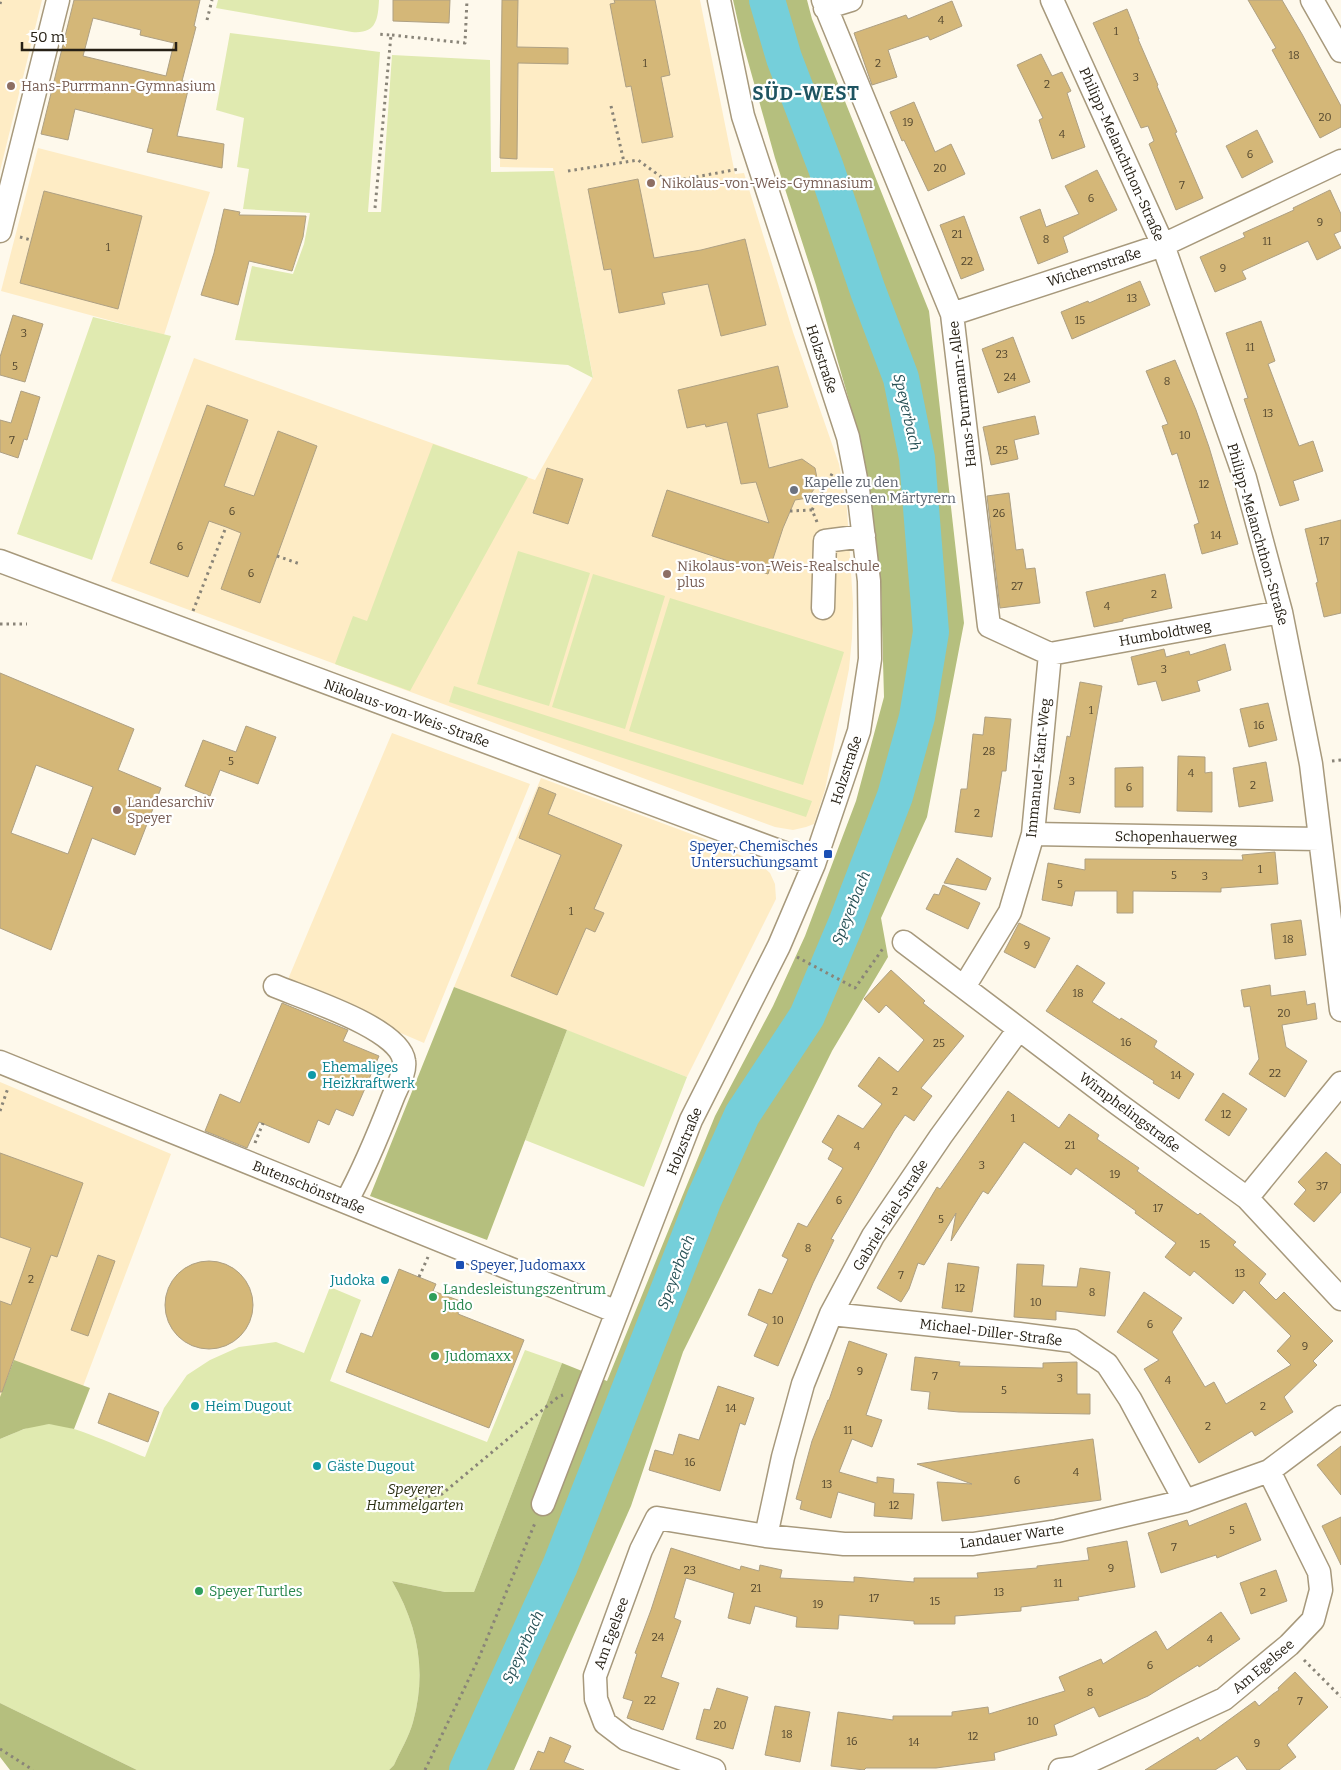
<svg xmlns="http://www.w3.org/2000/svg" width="1341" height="1770" font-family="Bitter,serif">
<rect width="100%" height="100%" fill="#fef9ec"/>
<path fill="#feecc5" d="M0 0H42L0 171Z
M502 0H700L735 174 744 173 793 332 839 464 847 510 853 603 852 638 849 669 825 790 814 824 806 827 793 830 775 827 111 581 194 358 535 480 593 377 553 168 500 167Z
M38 148 210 192 164 335 1 291Z
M392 733 530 784 424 1043 286 984Z
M541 778 702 838 760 864 770 873 775 884 776 899 687 1077 454 987Z
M0 1082 171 1154 71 1418H0Z"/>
<path fill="#e0eab0" d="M218 0H379C378 20 376 34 352 32L216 8Z
M230 33 380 52 368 212H381L392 55 490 60 491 172 554 171 593 378 568 365 235 340 252 266 293 274 304 244 310 213 243 209 249 169 237 167 244 118 216 110Z
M93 317 171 336 92 560 17 534Z
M433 444 528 477 410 691 335 664 353 616 367 621Z
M518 551 590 573 549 706 477 684Z
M593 574 665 596 625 729 552 707Z
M670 598 844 652 803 785 629 731Z
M454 686 812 801 806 817 449 702Z
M567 1030 687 1077 644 1187 525 1140Z
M330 1287 361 1300 330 1381 487 1442 525 1350 562 1363 474 1592H445L392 1581C418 1626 427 1671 413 1722 409 1737 400 1751 394 1765L389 1770H137L0 1703V1439C15 1433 32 1424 49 1424 72 1424 121 1448 145 1457L164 1408 187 1375 210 1360 239 1347 276 1342 304 1353Z"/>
<path fill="#b5bf7e" d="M733 0H807L812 19 929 311 964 623 927 817 881 918 888 957 832 1051 683 1352 631 1506 514 1770H389L394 1765C400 1751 409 1737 413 1722 427 1671 418 1626 392 1581L445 1592H474L562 1363 607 1381 715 1116 773 1006 805 936 856 801 884 697 881 588 871 507 856 425 816 285 775 158 742 40Z
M454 987 567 1030 487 1240 370 1196Z
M14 1360 90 1388 74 1429 49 1424 24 1429 0 1439V1397Z
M0 1703 137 1770H10L0 1757Z"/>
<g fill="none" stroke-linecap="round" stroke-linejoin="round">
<path stroke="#75cfda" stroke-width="36" d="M467 1770 560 1566 704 1199 742 1115 807 1016 847 921 895 796 917 717 931 632 917 458 901 378 868 291 826 168 784 58 767 0"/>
</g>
<path fill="#d4b778" stroke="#aea083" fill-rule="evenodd" d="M74 0H200L194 26 196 27 182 81 190 82 177 136 224 144 222 168 147 152 153 129 75 109 68 140 41 134ZM93 18 141 30 140 35 174 43 166 76 83 56Z
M393 0H450L449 23 393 21Z
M502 0H518L517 47 568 48V64L518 63 517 159 500 158Z
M614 0H655L670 75 661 77 673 137 642 143 631 86 626 87 619 51 610 4 615 3Z
M1248 0H1282L1302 34 1341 106V127L1320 138 1272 50 1276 48Z
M952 1 962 26 930 40 928 36 888 50 897 77 872 85 854 33 906 15 908 19Z
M1127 9 1139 39H1138L1158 85 1157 86 1177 132 1175 133 1203 198 1176 210 1149 144 1154 141 1148 126 1141 128 1093 23Z
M1041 54 1052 76 1062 72 1071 91 1067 93 1085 147 1052 159 1039 120 1043 118 1017 65Z
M914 102 935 152 951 144 965 174 928 191 904 140 902 141 890 112Z
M1257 130 1273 162 1242 178 1226 146Z
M1097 170 1117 210 1063 237 1068 252 1038 264 1020 217 1040 209 1046 227 1079 214 1065 186Z
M638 179 654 258 701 250 745 239 766 325 721 336 708 284 662 293 665 304 619 313 611 269 604 270 588 189Z
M1330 190 1341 214V231L1334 234 1341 248 1317 260 1308 241 1242 271 1246 279 1215 292 1200 257 1245 237 1243 233 1294 210 1293 208Z
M44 191 142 216 118 309 20 283Z
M224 209 240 212 239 215 306 216 303 237 292 271 249 261 238 305 201 295 214 253Z
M964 216 984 270 961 279 940 225Z
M1140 281 1150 305 1072 339 1061 312 1088 301 1089 303Z
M13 315 43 324 25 382 0 375V357Z
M1261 321 1275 361 1268 364 1299 446 1313 441 1323 471 1293 481 1299 500 1280 506 1244 399 1248 398 1226 333Z
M1013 337 1030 382 998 393 982 349Z
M1175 360 1196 410 1209 447 1238 544 1202 554 1194 525 1199 523 1177 453 1172 455 1162 426 1168 424 1146 371Z
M778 366 788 407 757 414 769 468 802 459 815 468 818 483 808 498 795 500 783 528 768 574 652 536 667 490 769 523 756 482 741 484 727 422 706 427 705 424 687 428 678 390Z
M21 391 40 397 27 440 24 439 18 458 0 452V420L11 423Z
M207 405 248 420 224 486 254 496 278 431 317 446 260 603 221 589 241 533 226 527 209 521 188 577 150 563Z
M1035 416 1039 434 1014 440 1018 459 991 465 983 427Z
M547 468 583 479 568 524 533 513Z
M1009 493 1016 550 1023 549 1026 569 1035 568 1040 603 1000 608 987 496Z
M1341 520V613L1324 617 1316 583 1318 582 1305 529Z
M1165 574 1172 608 1123 619V621L1094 627 1086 592Z
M1225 644 1231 670 1197 681 1200 691 1162 701 1156 681 1138 685 1131 657 1164 649 1166 657 1189 651 1190 655Z
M0 673 134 729 118 770 161 788 135 855 92 838 51 950 0 928ZM36 765 93 787 68 854 11 833Z
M1080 682 1102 686 1080 813 1054 809 1067 736 1070 737Z
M1268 703 1277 740 1249 747 1240 709Z
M985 717 1011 719 1006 771H1002L992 837 955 832 961 789H967L973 734 983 735Z
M246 726 276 737 258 784 220 770 210 796 185 786 203 740 236 752Z
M1178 756 1205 757V773L1212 772V812L1177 811Z
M1266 762 1273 801 1239 807 1233 768Z
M1143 767V807H1115V768Z
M539 787 556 794 548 814 622 845 594 909 604 913 595 932 586 928 557 995 511 976 561 855 519 838Z
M1275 852 1278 884 1221 888V892L1133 891V913H1117V891H1075L1072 906 1042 900 1048 863 1085 870V859L1243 860 1242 855Z
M957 858 991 878 986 890 944 883Z
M943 885 980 903 968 929 926 909 934 894 939 895Z
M1301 920 1306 955 1275 959 1271 924Z
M1019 923 1050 938 1035 968 1004 952Z
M1077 965 1105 983 1092 1002 1120 1020 1121 1018 1157 1041 1154 1047 1194 1074 1179 1099 1153 1083 1154 1081 1046 1011Z
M891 970 925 1001 923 1003 964 1036 921 1088 932 1096 914 1121 905 1115 894 1131 831 1239 834 1240 813 1283 778 1366 754 1356 768 1324 748 1315 759 1289 772 1294 788 1259 782 1256 798 1223 807 1227 843 1168 828 1159 833 1149 822 1142 838 1115 863 1129 882 1104 858 1086 879 1057 898 1072 924 1040 886 1005 879 1013 864 999Z
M1270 985 1271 996 1305 991 1307 1005 1315 1003 1317 1019 1282 1025 1286 1047 1307 1061 1285 1097 1249 1074 1259 1059 1250 1006 1244 1007 1241 990Z
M282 1003 348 1030 343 1041 379 1056 353 1116 336 1109 329 1125 318 1120 309 1143 259 1122 247 1148 205 1131 220 1094 240 1103Z
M1008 1091 1059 1128 1069 1114 1099 1135 1097 1139 1139 1168 1137 1171 1198 1215 1200 1213 1236 1242 1233 1245 1266 1274 1259 1283 1276 1300 1284 1292 1333 1341 1313 1361 1317 1365 1284 1397 1293 1412 1255 1436 1252 1431 1199 1463 1144 1369 1159 1360 1117 1332 1144 1292 1182 1318 1172 1332 1205 1387 1214 1382 1226 1404 1291 1365 1277 1351 1291 1336 1244 1290 1233 1304 1194 1271 1190 1276 1165 1257 1176 1243 1135 1213 1136 1211 1076 1168 1071 1175 1024 1142 988 1194 983 1191 951 1241 956 1213 924 1265 918 1263 909 1289 901 1302 877 1288 937 1187 940 1189Z
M1223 1093 1247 1109 1229 1136 1205 1120Z
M1326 1152 1341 1165V1192L1314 1222 1294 1204 1306 1190 1298 1182Z
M0 1153 83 1183 57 1257 51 1255 2 1392H0V1301L11 1305 31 1248 0 1237Z
M98 1255 115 1261 88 1336 71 1330Z
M165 1305a44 44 0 1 1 88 0a44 44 0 1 1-88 0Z
M948 1263 979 1267 972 1312 942 1308Z
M1017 1264 1044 1265 1042 1286 1077 1287 1080 1268 1110 1272 1105 1316 1056 1311V1320L1014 1317Z
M399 1269 436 1284 433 1291 463 1302 458 1314 524 1340 489 1428 346 1372 361 1333 372 1337Z
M849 1341 887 1354 866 1415 882 1420 872 1447 852 1439 839 1472 877 1483V1477L894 1479 893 1493 914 1494 912 1519 874 1516 875 1503 838 1492 831 1518 800 1509 802 1501 796 1499 812 1441 828 1400H829Z
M915 1357 960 1362 959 1366 1043 1368V1363L1077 1362V1394H1090V1414L959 1412 928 1409 930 1392 911 1390Z
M718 1386 754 1398 745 1425 740 1423 720 1491 649 1470 655 1450 673 1455 679 1434 699 1440Z
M109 1393 159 1412 148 1442 98 1423Z
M1093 1439 1101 1500 984 1516 942 1521 937 1482 972 1484 917 1464Z
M1341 1446V1495L1317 1465Z
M1246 1503 1261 1540 1217 1558 1216 1555 1161 1573 1148 1533 1187 1520 1189 1526Z
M1341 1517V1565L1322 1526Z
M1127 1541 1135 1587 1078 1597 1079 1600 1021 1607V1611L955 1616V1624H914V1621L839 1615 838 1629 796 1627 797 1617 755 1606 750 1624 728 1618 734 1593 686 1578 674 1618 681 1621 661 1677 679 1683 663 1730 627 1718 633 1701 623 1698 637 1654 635 1653 651 1610 671 1548 740 1570 741 1566 759 1571 760 1565 782 1570 780 1578 854 1582V1577L914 1582V1578H978L977 1573 1037 1568V1566L1089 1560 1087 1548Z
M1276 1570 1287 1601 1251 1614 1240 1583Z
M1221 1612 1240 1639 1199 1667 1198 1665 1148 1696 1099 1717 1094 1707 1054 1725 1057 1735 994 1753 995 1760 936 1768H866L864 1770 831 1766 838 1712 893 1720V1716H952V1712L988 1707 989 1714 1065 1691 1059 1677 1101 1659 1103 1664 1156 1631 1167 1650Z
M1295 1672 1328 1707 1287 1745 1296 1757 1279 1770H1247L1237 1756 1215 1770H1145L1198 1737 1200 1741 1255 1701 1259 1706 1273 1694 1279 1690 1278 1688Z
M717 1688 748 1697 733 1749 696 1739 704 1709 710 1710Z
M775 1706 810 1712 800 1762 765 1755Z
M550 1737 571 1746 564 1762 584 1770H530L538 1751 544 1753Z"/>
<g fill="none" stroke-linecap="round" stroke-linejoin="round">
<g stroke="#a7997c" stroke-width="25">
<path id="minor" d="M823 0 952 314 989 626 1050 654
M1052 0 1163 245 1245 478 1281 612 1311 764 1341 1010
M1312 0 1341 51
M825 8 851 0
M0 231 58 0
M952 314 1163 245 1341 161
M0 561 814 864
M823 608 825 541 864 536
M1050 654 1281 612
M1033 834 1320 839
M904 942 1118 1104 1247 1198 1341 1299
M275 986C303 998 400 1028 404 1061 406 1072 397 1087 393 1097 379 1133 365 1168 346 1202
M964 987 1010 912 1033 834 1050 654
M0 1062 617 1312
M1247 1198 1341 1083
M831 1314 1019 1334 1073 1341 1107 1364 1130 1399 1185 1501
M543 1504 691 1120 779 946 814 864 859 731 870 659 869 581 858 489 848 437 743 116 719 0
M766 1536 783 1457 803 1384 831 1314 873 1236 941 1136 1019 1029
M714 1770 626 1739 605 1723 596 1699 595 1676 641 1550 657 1518 766 1536 844 1544H973L1057 1531 1185 1501 1269 1471 1341 1417
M1060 1770 1075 1768 1224 1699 1289 1645 1313 1620 1321 1590 1319 1572 1269 1471"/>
</g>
<path stroke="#898478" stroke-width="3" stroke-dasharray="2.5 4" stroke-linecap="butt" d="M0 4 1 0
M207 20 212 0
M392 35 465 43 467 0
M611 106 624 162
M568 171 638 160 668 182 739 169
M375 208 391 35 377 34
M20 237 31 240
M790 511 812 510
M817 522 812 510 833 472
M277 556 300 564
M193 611 226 527
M0 624H27
M1332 761 1341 760
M797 957 855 988 884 947
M0 1111 8 1088
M255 1143 263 1123
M419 1277 428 1257
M415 1499 442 1494 558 1397 563 1395
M1304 1660 1341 1697
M0 1749 33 1770
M425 1770 478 1660 535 1523"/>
<use href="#minor" stroke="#fff" stroke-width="22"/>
</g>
<g fill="#8d6e63" stroke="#fff" stroke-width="2">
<circle cx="11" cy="86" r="5"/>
<circle cx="651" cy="183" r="5"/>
<circle cx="667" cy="574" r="5"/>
<circle cx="117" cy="810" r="5"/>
</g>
<circle fill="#6b7280" stroke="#fff" stroke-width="2" cx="794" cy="490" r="5"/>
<g fill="#1a4fb4" stroke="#fff" stroke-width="2">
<rect x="823" y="849" width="10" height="10" rx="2.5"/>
<rect x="455" y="1260" width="10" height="10" rx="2.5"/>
</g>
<g fill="#0f9aa8" stroke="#fff" stroke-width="2">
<circle cx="312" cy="1075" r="5"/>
<circle cx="385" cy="1280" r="5"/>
<circle cx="195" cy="1406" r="5"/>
<circle cx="317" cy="1466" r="5"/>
</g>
<g fill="#2e9e5b" stroke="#fff" stroke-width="2">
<circle cx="433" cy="1297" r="5"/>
<circle cx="435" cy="1356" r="5"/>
<circle cx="199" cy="1591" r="5"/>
</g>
<g text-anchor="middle" stroke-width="4.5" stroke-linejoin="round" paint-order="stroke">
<g font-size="11" fill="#52462e">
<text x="941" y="24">4</text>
<text x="1116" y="35">1</text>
<text x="1294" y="59">18</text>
<text x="645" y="67">1</text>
<text x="878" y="67">2</text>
<text x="1136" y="81">3</text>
<text x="1047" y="88">2</text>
<text x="1325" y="121">20</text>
<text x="908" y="126">19</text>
<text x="1062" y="138">4</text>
<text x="1250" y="158">6</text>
<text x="940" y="172">20</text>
<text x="1182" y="189">7</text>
<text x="1091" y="202">6</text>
<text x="1320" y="226">9</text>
<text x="957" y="238">21</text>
<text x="1046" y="243">8</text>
<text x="1267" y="245">11</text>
<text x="108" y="251">1</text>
<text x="967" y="265">22</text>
<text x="1223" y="272">9</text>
<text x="1132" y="302">13</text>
<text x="1080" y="324">15</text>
<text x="24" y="337">3</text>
<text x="1250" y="351">11</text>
<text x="1002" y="358">23</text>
<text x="15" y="370">5</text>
<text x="1010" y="381">24</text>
<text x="1167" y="385">8</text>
<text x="1268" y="417">13</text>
<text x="1185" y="439">10</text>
<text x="12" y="444">7</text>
<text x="1002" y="454">25</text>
<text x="1204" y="488">12</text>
<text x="232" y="515">6</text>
<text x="999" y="517">26</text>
<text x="1216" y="539">14</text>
<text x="1324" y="545">17</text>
<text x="180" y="550">6</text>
<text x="251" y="577">6</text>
<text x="1017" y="590">27</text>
<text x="1154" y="598">2</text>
<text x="1107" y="610">4</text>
<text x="1164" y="673">3</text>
<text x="1091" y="714">1</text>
<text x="1259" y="729">16</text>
<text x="989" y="755">28</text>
<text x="231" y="765">5</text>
<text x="1191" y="777">4</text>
<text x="1072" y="785">3</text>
<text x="1253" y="789">2</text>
<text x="1129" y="791">6</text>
<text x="977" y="817">2</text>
<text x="1260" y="873">1</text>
<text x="1174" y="879">5</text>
<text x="1205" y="880">3</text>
<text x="1060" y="888">5</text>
<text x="571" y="915">1</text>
<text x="1288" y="943">18</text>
<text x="1027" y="949">9</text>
<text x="1078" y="997">18</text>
<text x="1284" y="1017">20</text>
<text x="1126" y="1046">16</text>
<text x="939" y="1047">25</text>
<text x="1275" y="1077">22</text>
<text x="1176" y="1079">14</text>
<text x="895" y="1095">2</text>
<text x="1226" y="1118">12</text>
<text x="1013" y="1122">1</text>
<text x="1070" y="1149">21</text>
<text x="857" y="1150">4</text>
<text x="982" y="1169">3</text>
<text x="1115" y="1178">19</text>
<text x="1322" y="1190">37</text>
<text x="839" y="1204">6</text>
<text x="1158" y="1212">17</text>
<text x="941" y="1223">5</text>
<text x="1205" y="1248">15</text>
<text x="808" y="1252">8</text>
<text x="1240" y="1277">13</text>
<text x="901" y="1279">7</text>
<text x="31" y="1283">2</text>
<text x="960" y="1292">12</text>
<text x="1092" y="1296">8</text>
<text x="1036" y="1306">10</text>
<text x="778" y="1324">10</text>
<text x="1150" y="1328">6</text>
<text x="1305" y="1350">9</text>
<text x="860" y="1375">9</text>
<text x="935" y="1380">7</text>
<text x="1060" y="1382">3</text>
<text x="1168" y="1384">4</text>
<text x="1004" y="1394">5</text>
<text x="1263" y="1410">2</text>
<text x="731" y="1412">14</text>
<text x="1208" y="1430">2</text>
<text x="848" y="1434">11</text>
<text x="690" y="1466">16</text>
<text x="1076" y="1476">4</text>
<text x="1017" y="1484">6</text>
<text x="827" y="1488">13</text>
<text x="894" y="1509">12</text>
<text x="1232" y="1534">5</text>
<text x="1174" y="1551">7</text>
<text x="1111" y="1572">9</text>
<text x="690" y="1574">23</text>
<text x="1058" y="1587">11</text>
<text x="756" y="1592">21</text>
<text x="999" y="1596">13</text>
<text x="1263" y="1596">2</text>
<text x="874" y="1602">17</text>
<text x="935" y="1605">15</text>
<text x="818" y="1608">19</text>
<text x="658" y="1641">24</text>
<text x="1210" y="1643">4</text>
<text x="1150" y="1669">6</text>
<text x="1090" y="1696">8</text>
<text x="650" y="1704">22</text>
<text x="1300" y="1705">7</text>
<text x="1033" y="1725">10</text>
<text x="720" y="1729">20</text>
<text x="787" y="1738">18</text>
<text x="973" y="1740">12</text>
<text x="852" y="1745">16</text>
<text x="914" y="1746">14</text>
<text x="1257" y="1747">9</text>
</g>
<g font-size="14" fill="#785e54" stroke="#fff" text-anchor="start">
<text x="21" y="91">Hans-Purrmann-Gymnasium</text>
<text x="661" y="188">Nikolaus-von-Weis-Gymnasium</text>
<text x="677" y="571">Nikolaus-von-Weis-Realschule<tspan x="677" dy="16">plus</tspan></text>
<text x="127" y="807">Landesarchiv<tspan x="127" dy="16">Speyer</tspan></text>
</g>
<g font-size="14" fill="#262015" stroke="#fff">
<text transform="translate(1122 154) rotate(66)" y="5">Philipp-Melanchthon-Straße</text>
<text transform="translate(1094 267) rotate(-18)" y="5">Wichernstraße</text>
<text transform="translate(822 359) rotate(72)" y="5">Holzstraße</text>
<text transform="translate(962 394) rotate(-97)" y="5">Hans-Purrmann-Allee</text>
<text transform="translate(1258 534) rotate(74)" y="5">Philipp-Melanchthon-Straße</text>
<text transform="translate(1165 633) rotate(-10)" y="5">Humboldtweg</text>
<text transform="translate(407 713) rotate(20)" y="5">Nikolaus-von-Weis-Straße</text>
<text transform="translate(1038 768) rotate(-84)" y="5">Immanuel-Kant-Weg</text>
<text transform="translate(846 770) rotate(-72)" y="5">Holzstraße</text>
<text transform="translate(1176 837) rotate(1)" y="5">Schopenhauerweg</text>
<text transform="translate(1130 1112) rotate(37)" y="5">Wimphelingstraße</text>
<text transform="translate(684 1141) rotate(-68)" y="5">Holzstraße</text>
<text transform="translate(309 1187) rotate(22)" y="5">Butenschönstraße</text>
<text transform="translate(890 1215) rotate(-58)" y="5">Gabriel-Biel-Straße</text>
<text transform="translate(991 1332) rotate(7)" y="5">Michael-Diller-Straße</text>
<text transform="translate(1012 1536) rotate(-8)" y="5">Landauer Warte</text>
<text transform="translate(611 1633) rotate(-70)" y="5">Am Egelsee</text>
<text transform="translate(1263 1666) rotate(-40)" y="5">Am Egelsee</text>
</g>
<g font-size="14" fill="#5b616d" stroke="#fff" text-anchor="start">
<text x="804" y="487">Kapelle zu den<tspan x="804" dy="16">vergessenen Märtyrern</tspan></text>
</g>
<g font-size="14" fill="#164399" stroke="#fff" text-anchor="end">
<text x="818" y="851">Speyer, Chemisches<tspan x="818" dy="16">Untersuchungsamt</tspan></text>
<text x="470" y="1270" text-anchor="start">Speyer, Judomaxx</text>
</g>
<g font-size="14" fill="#0d838f" stroke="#fff" text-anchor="start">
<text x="322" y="1072">Ehemaliges<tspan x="322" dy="16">Heizkraftwerk</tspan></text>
<text x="375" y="1285" text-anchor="end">Judoka</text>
<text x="205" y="1411">Heim Dugout</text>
<text x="327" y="1471">Gäste Dugout</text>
</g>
<g font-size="14" fill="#27864d" stroke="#fff" text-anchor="start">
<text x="443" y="1294">Landesleistungszentrum<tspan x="443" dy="16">Judo</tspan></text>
<text x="445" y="1361">Judomaxx</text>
<text x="209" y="1596">Speyer Turtles</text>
</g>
<g font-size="14" font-style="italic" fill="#2a2e11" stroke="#fff">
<text x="415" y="1494">Speyerer<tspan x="415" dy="16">Hummelgarten</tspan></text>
</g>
<g font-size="15" font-style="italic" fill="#254f54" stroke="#fff">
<text transform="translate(907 412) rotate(77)" y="5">Speyerbach</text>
<text transform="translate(851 908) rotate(-68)" y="5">Speyerbach</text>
<text transform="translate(676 1272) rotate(-69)" y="5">Speyerbach</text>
<text transform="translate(523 1647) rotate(-65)" y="5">Speyerbach</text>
</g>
<g font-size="19" font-weight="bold" letter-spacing="1" fill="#1e5461" stroke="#fff">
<text x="806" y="100">SÜD-WEST</text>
</g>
</g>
<path d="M22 42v8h154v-8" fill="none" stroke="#262015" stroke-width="2.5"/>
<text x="30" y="42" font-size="15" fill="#262015" stroke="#ffffff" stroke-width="4" paint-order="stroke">50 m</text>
</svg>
